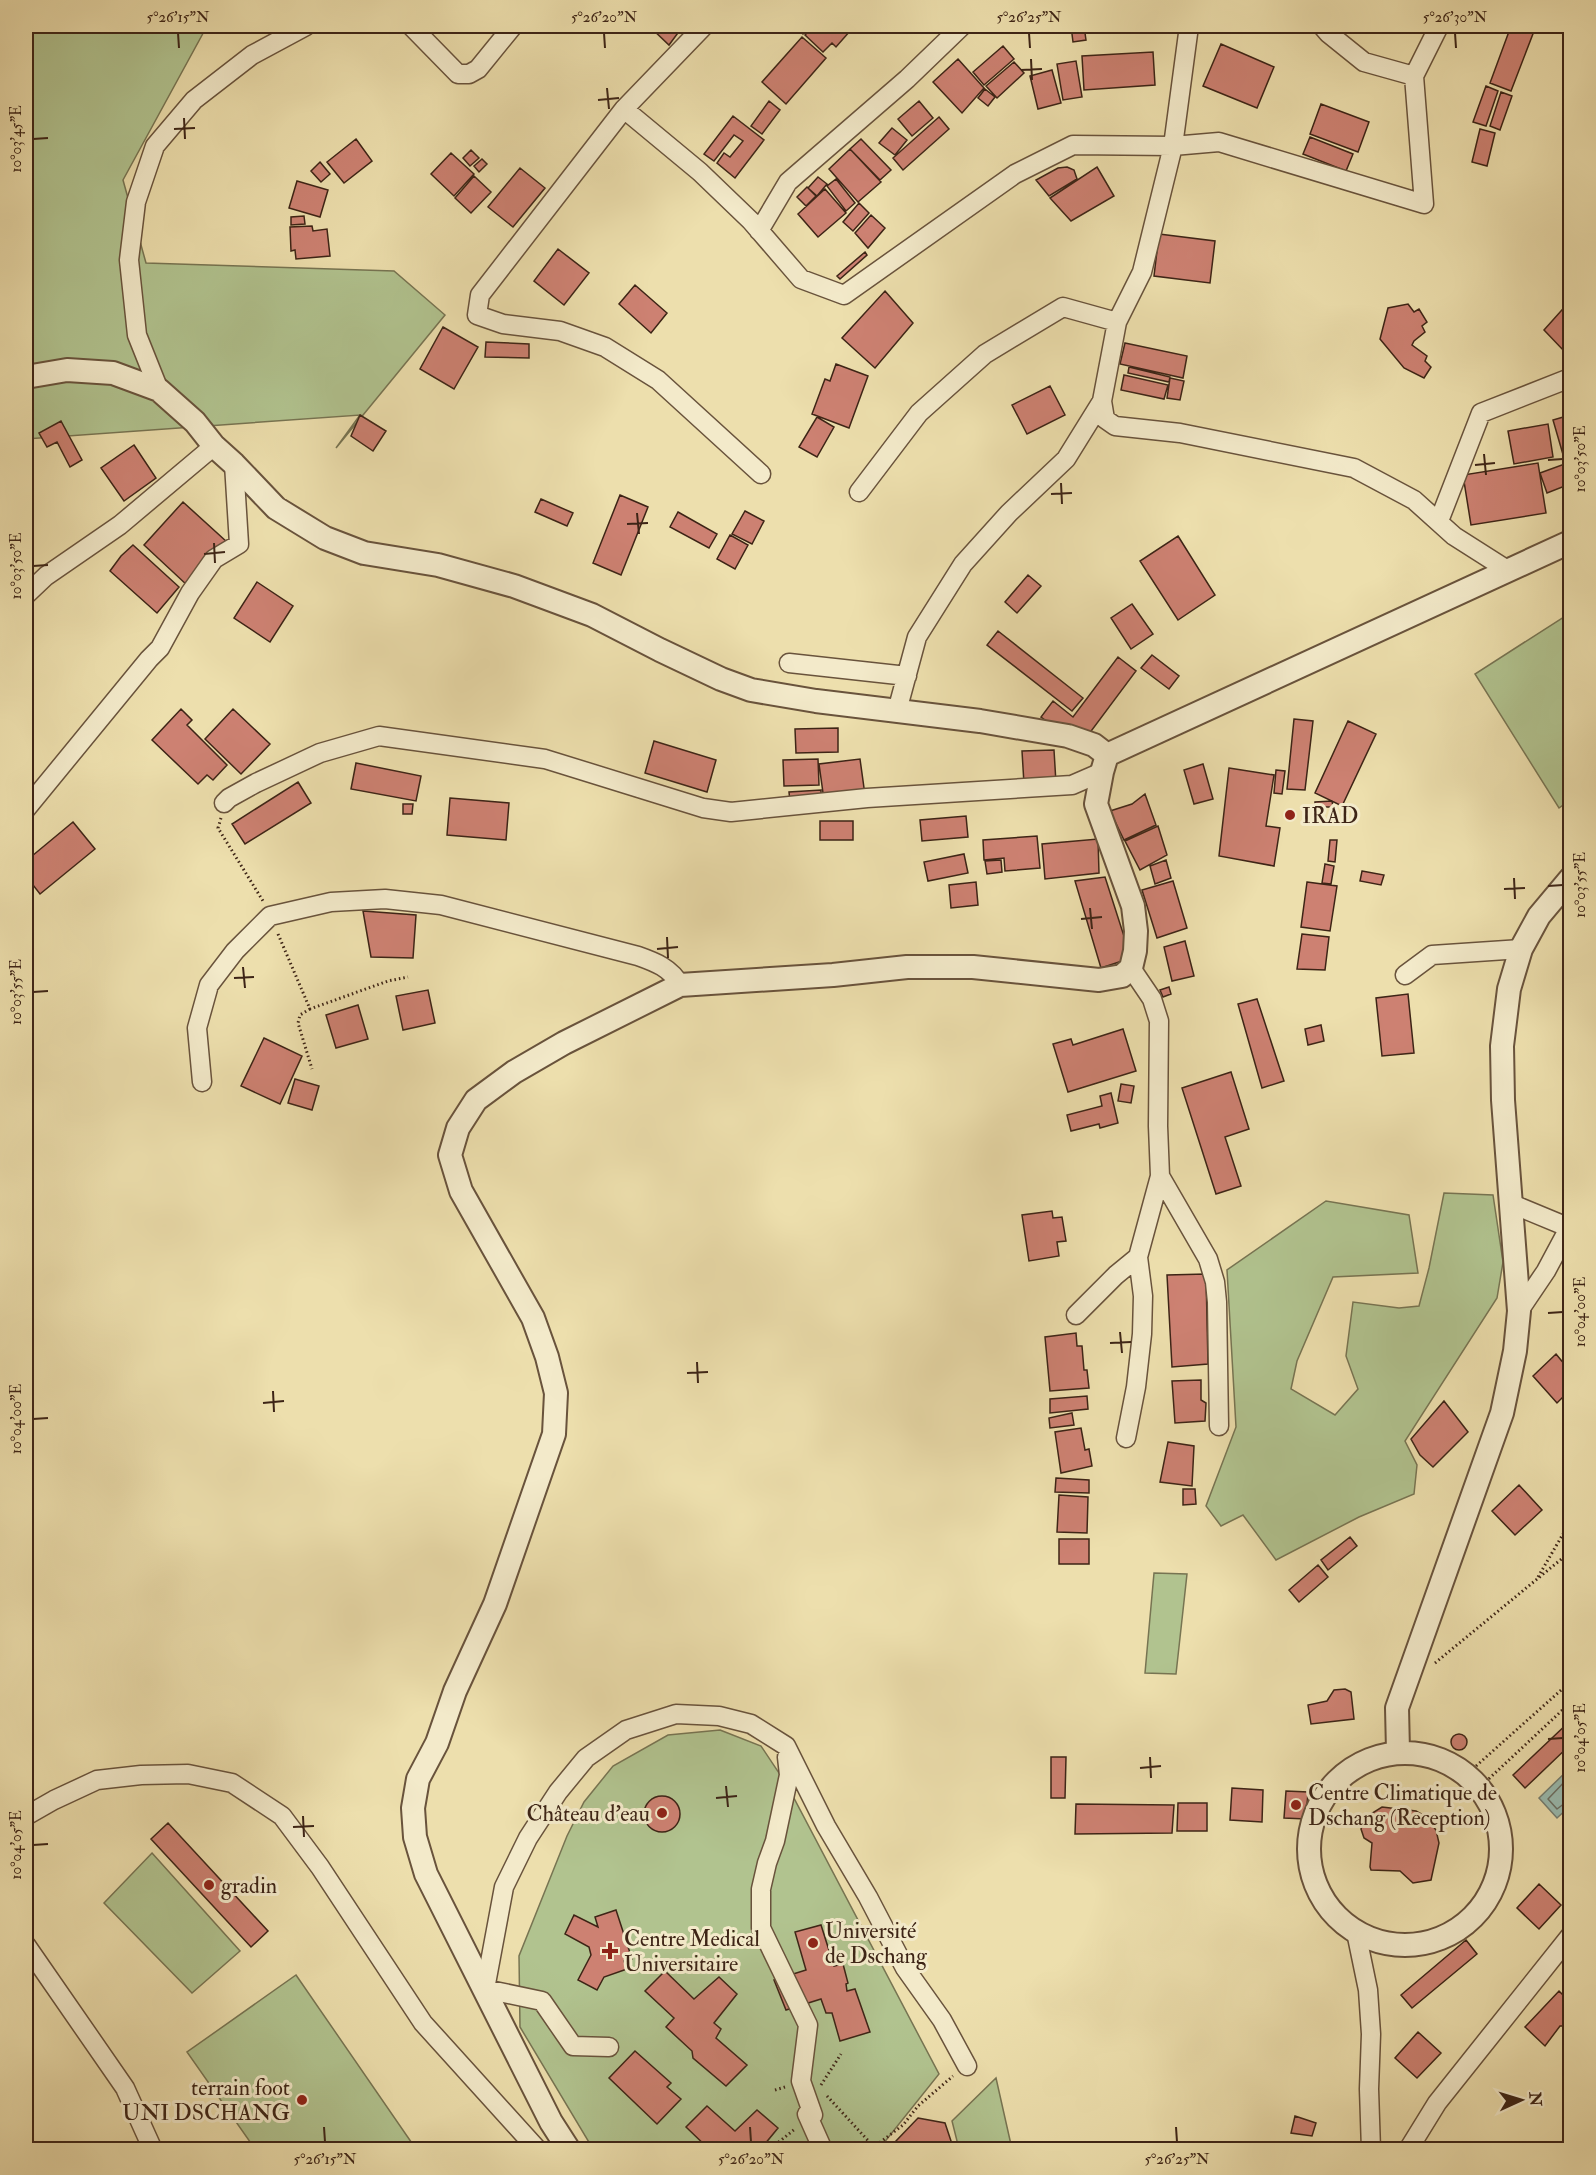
<svg xmlns="http://www.w3.org/2000/svg" width="1596" height="2175" font-family="'IM FELL Double Pica',serif">
<rect width="100%" height="100%" fill="#eddfad"/>
<filter id="stains"><feTurbulence type="fractalNoise" baseFrequency=".00333" numOctaves="4"/><feColorMatrix values="0 0 0 0 .2 0 0 0 0 .09 0 0 0 0 .02 0 0 0 .5 -.17"/></filter>
<radialGradient id="worn" r=".72"><stop offset=".6" stop-color="#630" stop-opacity="0"/><stop offset="1" stop-color="#630" stop-opacity=".3"/></radialGradient>
<path fill="#b1c38f" stroke="#777452" stroke-width="1.5" d="M26 26H207L123 180 146 263 394 271 445 315 336 448 360 415 26 439Z
M1570 613V800L1559 808 1475 674Z
M1444 1193 1493 1195 1503 1262 1497 1298 1405 1441 1417 1465 1414 1494 1359 1517 1276 1560 1243 1515 1221 1526 1206 1506 1236 1427 1227 1270 1326 1201 1409 1215 1418 1273 1333 1277 1297 1361 1291 1389 1335 1415 1358 1389 1346 1356 1353 1302 1399 1308 1419 1306 1429 1268Z
M1154 1573 1187 1574 1176 1674 1145 1673Z
M720 1730 761 1746 787 1785 939 2074 879 2149H593L520 2027 519 1956 567 1836 584 1802 613 1766 668 1735Z
M152 1853 240 1951 192 1993 104 1903Z
M296 1975 416 2149H255L187 2052Z
M996 2078 1012 2149H959L952 2121Z"/>
<path fill="#9abcb1" stroke="#757f73" stroke-width="1.5" d="M1570 1768V1806L1557 1818 1539 1798Z"/>
<g fill="none" stroke-linecap="round" stroke-linejoin="round">
<path stroke="#6c7064" stroke-width="1.5" d="M1570 1776 1548 1799 1557 1809 1565 1803 1570 1802"/>
</g>
<path fill="#cd8172" stroke="#3d2416" stroke-width="1.5" d="M649 26H683L669 45Z
M795 26H811L803 34Z
M814 26H845L850 31 836 47 832 43 823 52 805 35Z
M1071 26H1084L1086 40 1073 42Z
M1087 26H1118L1088 31Z
M1511 26H1536L1511 91 1490 83Z
M802 37 826 58 786 104 762 82Z
M1221 44 1274 67 1257 108 1203 86Z
M1003 46 1014 59 984 85 973 72Z
M1153 52 1155 85 1084 90 1082 56Z
M958 59 984 88 962 113 933 82Z
M1076 61 1082 97 1063 100 1057 64Z
M1014 62 1024 73 997 98 986 86Z
M1052 70 1061 103 1038 109 1030 76Z
M1486 86 1498 91 1486 126 1473 122Z
M985 89 995 97 988 106 978 98Z
M1501 92 1512 96 1500 130 1490 126Z
M769 101 780 110 762 134 751 126Z
M919 101 933 118 912 136 898 119Z
M1321 104 1369 122 1358 152 1310 134Z
M733 116 764 140 735 178 717 163 724 153 730 157 743 141 734 135 714 161 704 154Z
M939 117 949 129 903 170 893 158Z
M892 128 907 140 895 155 879 143Z
M1480 129 1495 133 1487 166 1472 162Z
M1310 137 1353 154 1346 171 1303 154Z
M356 139 372 161 344 183 327 162Z
M861 139 891 170 880 180 850 149Z
M850 149 881 182 858 202 829 169Z
M471 150 479 158 470 166 463 158Z
M451 153 474 174 454 196 431 174Z
M482 159 487 164 479 172 474 166Z
M320 162 330 174 321 182 311 171Z
M1067 167 1074 170 1077 179 1049 196 1036 180 1058 168Z
M1097 167 1114 196 1071 221 1050 198Z
M520 168 545 188 513 227 488 207Z
M474 176 491 192 471 213 455 198Z
M818 177 827 184 817 196 808 188Z
M836 179 855 203 846 211 827 186Z
M297 181 328 190 320 217 289 208Z
M807 187 816 196 806 206 797 197Z
M825 189 846 213 818 237 798 214Z
M859 203 869 213 853 231 843 222Z
M871 215 885 228 868 248 855 233Z
M304 216 305 224 291 225V217Z
M312 226 313 231 327 229 330 256 296 259 295 250 291 251 290 227Z
M1159 234 1215 241 1210 283 1154 276Z
M558 249 589 273 564 305 534 281Z
M865 252 867 255 840 279 837 276Z
M635 285 667 313 651 333 619 304Z
M885 291 913 323 875 368 842 338Z
M1569 302 1570 304V347L1569 346 1564 351 1544 330Z
M1408 304 1414 312 1419 309 1427 322 1422 326 1425 332 1414 341 1412 345 1427 356 1425 361 1431 367 1424 378 1404 368 1380 339 1388 308Z
M443 327 478 347 454 389 420 369Z
M486 342 529 344V358L485 357Z
M1125 343 1187 356 1183 378 1120 364Z
M836 364 868 376 849 428 812 414 825 379 830 381Z
M1129 367 1170 377 1169 382 1128 373Z
M1124 375 1168 385 1164 399 1121 390Z
M1170 378 1184 381 1180 400 1167 398Z
M1050 386 1065 415 1027 434 1012 405Z
M360 415 386 431 373 451 351 436Z
M1570 415V456L1564 458 1553 420Z
M817 417 834 427 817 457 799 447Z
M61 421 82 460 70 467 57 442 47 447 39 433Z
M1548 424 1553 457 1514 464 1508 431Z
M134 445 156 478 124 501 101 468Z
M1570 462V484L1547 493 1540 473Z
M1538 463 1546 513 1471 525 1463 475Z
M620 495 648 507 621 575 593 563Z
M541 499 573 513 567 526 535 512Z
M183 502 227 542 188 586 144 545Z
M745 511 764 521 752 544 732 534Z
M678 512 717 534 709 548 670 527Z
M730 535 748 545 735 569 717 559Z
M1178 536 1215 595 1178 620 1140 561Z
M133 545 179 587 157 613 110 571 121 556Z
M1028 575 1041 586 1017 613 1005 602Z
M257 582 293 606 270 642 234 618Z
M1132 604 1153 634 1131 649 1111 618Z
M998 631 1083 698 1072 711 987 645Z
M1152 655 1179 676 1169 689 1141 668Z
M1118 657 1136 671 1080 746 1041 717 1053 701 1073 717Z
M181 709 192 720 187 725 227 765 213 780 207 775 198 784 152 740Z
M233 709 270 744 241 774 205 739Z
M1294 719 1313 721 1305 790 1287 789Z
M1348 721 1376 734 1342 806 1315 793Z
M838 728V752L796 753 795 729Z
M654 741 716 760 707 792 645 773Z
M1054 750 1056 783 1024 784 1022 751Z
M818 759 819 785 784 786 783 760Z
M860 759 865 795 824 800 819 764Z
M356 763 421 776 416 801 351 789Z
M1203 764 1213 799 1194 804 1184 770Z
M1229 768 1274 775 1266 826 1280 828 1274 866 1219 856Z
M1276 770 1285 771 1282 794 1274 793Z
M298 782 311 803 245 844 232 824Z
M821 790V800L790 802 789 792Z
M1145 794 1156 825 1124 840 1110 811 1132 804Z
M450 798 509 803 506 840 447 835Z
M1332 801 1333 807H1315V802Z
M403 804H413L412 814H403Z
M966 816 968 837 922 841 920 820Z
M820 821H853V840H820Z
M73 822 95 849 40 894 26 876V861Z
M1158 826 1167 855 1140 870 1125 841Z
M1037 836 1040 868 1005 871 1004 858 984 860 983 840Z
M1098 839 1099 873 1045 879 1042 844Z
M1330 840H1337L1335 862 1328 861Z
M964 854 968 873 928 881 924 862Z
M1001 860 1002 872 987 874 985 861Z
M1166 860 1171 878 1155 884 1150 866Z
M1325 864 1334 866 1331 884 1322 883Z
M1362 871 1384 875 1381 885 1360 881Z
M1105 877 1131 958 1101 968 1075 881Z
M1173 881 1187 928 1157 938 1142 890Z
M976 882 978 905 951 908 949 885Z
M1307 882 1337 886 1330 931 1301 927Z
M363 911 416 915 413 958 371 957Z
M1302 934 1329 937 1325 970 1297 969Z
M1185 941 1194 976 1172 981 1164 947Z
M1169 987 1171 994 1163 997 1160 990Z
M428 990 435 1023 403 1030 396 996Z
M1408 994 1414 1053 1382 1056 1376 998Z
M1257 999 1284 1081 1262 1088 1238 1004Z
M358 1005 368 1039 336 1048 326 1015Z
M1321 1025 1324 1041 1308 1045 1305 1029Z
M1123 1029 1136 1071 1068 1092 1053 1044 1071 1039 1073 1045Z
M264 1038 302 1056 280 1104 241 1086Z
M1231 1072 1249 1129 1225 1137 1241 1186 1216 1194 1182 1088Z
M295 1079 319 1086 312 1110 288 1103Z
M1121 1084 1134 1086 1131 1103 1118 1101Z
M1111 1093 1118 1123 1100 1128 1099 1124 1071 1131 1067 1115 1102 1106 1100 1096Z
M1052 1211 1053 1218 1062 1217 1066 1241 1057 1242 1059 1256 1029 1261 1022 1215Z
M1206 1274 1208 1364 1172 1367 1167 1275Z
M1076 1333 1077 1346H1082L1084 1370H1087L1089 1388 1050 1391 1045 1337Z
M1556 1354 1570 1371V1390L1557 1403 1533 1376Z
M1201 1380V1400L1206 1403 1205 1421 1175 1423 1172 1381Z
M1087 1396 1088 1409 1050 1413V1399Z
M1444 1401 1468 1432 1433 1467 1420 1455 1411 1439Z
M1072 1413 1074 1425 1050 1428 1049 1418Z
M1081 1428 1085 1450 1089 1449 1092 1466 1061 1473 1055 1432Z
M1168 1442 1194 1446 1192 1486 1160 1482Z
M1056 1478 1089 1480V1493L1055 1492Z
M1519 1485 1542 1510 1515 1535 1492 1511Z
M1183 1489H1195L1196 1504 1183 1505Z
M1059 1495 1088 1497 1087 1533 1057 1532Z
M1350 1537 1357 1546 1328 1570 1321 1560Z
M1059 1539H1089V1564H1059Z
M1318 1565 1328 1577 1299 1602 1289 1590Z
M1345 1689 1351 1692 1354 1719 1311 1724 1308 1705 1327 1701 1334 1690Z
M1570 1721V1745L1525 1788 1513 1775Z
M1451 1742a8 8 0 1 1 16 0a8 8 0 1 1-16 0Z
M1051 1757H1066L1065 1798H1051Z
M1232 1788 1263 1790 1262 1822 1230 1820Z
M1286 1791 1308 1792 1306 1819 1284 1818Z
M644 1814a18 18 0 1 1 36 0a18 18 0 1 1-36 0Z
M1178 1803H1207V1831H1177Z
M1076 1804 1174 1805 1172 1833 1075 1834Z
M1382 1807 1416 1811 1425 1816 1436 1830 1439 1843 1431 1880 1413 1883 1400 1871 1371 1870 1370 1867 1372 1843 1364 1838 1361 1829 1366 1817Z
M168 1823 268 1931 251 1947 151 1839Z
M1539 1884 1561 1905 1539 1929 1517 1908Z
M616 1910 632 1959 624 1961 627 1969 604 1977 597 1990 578 1980 591 1955 589 1947 565 1934 574 1915 598 1927 595 1917Z
M821 1925 834 1966 843 1964 848 1983 846 1984 847 1991 855 1989 870 2032 840 2041 832 2013H826L821 1999 786 2010 774 1980 806 1970 795 1932Z
M1466 1940 1477 1954 1412 2008 1401 1995Z
M665 1971 694 1999 719 1977 737 1994 714 2023 721 2029 716 2038 747 2065 726 2086 693 2058 692 2051 666 2027 674 2018 645 1991Z
M1559 1991 1570 2002V2026H1560L1545 2046 1525 2027Z
M1418 2032 1441 2053 1417 2078 1395 2058Z
M635 2051 671 2083 667 2087 681 2099 657 2124 609 2078Z
M707 2106 735 2131 757 2110 778 2128 760 2150H710L686 2127Z
M1295 2116 1316 2123 1312 2136 1291 2133Z
M918 2118 945 2123 954 2150H899L896 2141Z"/>
<g fill="none" stroke-linecap="round" stroke-linejoin="round">
<g stroke="#69533c" stroke-width="21">
<path id="minor" d="M411 26 458 74H469L478 69 513 26
M704 26 624 109 480 295 477 315 503 324 560 331 605 347 658 380 761 474
M1322 26 1328 33 1364 62 1414 76
M624 109 700 172 751 221 801 279 844 295 1015 174 1073 145 1173 146 1219 142 1424 204 1414 76 1439 26
M759 231 788 182 907 79 962 26
M159 390 137 335 129 260 136 202 155 146 194 100 252 55 306 26
M1102 401 1105 419 1115 426 1180 433 1354 468 1414 500 1454 536 1509 571
M859 492 919 413 985 354 1063 307 1117 322
M1439 521 1481 413 1570 378
M26 595 46 576 120 525 214 446
M789 663 907 676
M897 711 917 637 963 564 1009 513 1066 459 1102 401 1117 322 1142 272 1173 146 1189 26
M224 803 229 798 256 783 320 753 379 736 545 759 703 808 731 812 867 798 1072 785 1102 772
M26 809 149 659 160 648 190 593 214 559 239 544 234 464
M1131 968 1152 999 1159 1021 1158 1126 1160 1176 1208 1259 1215 1282 1217 1302 1219 1426
M1405 975 1432 955 1521 949
M202 1082 197 1028 209 985 235 951 270 916 331 902 385 899 441 905 638 956C655 962 671 968 680 985
M1512 1204 1570 1228
M1519 1311 1546 1271 1569 1228
M1076 1315 1116 1275 1138 1257
M1126 1438 1136 1387 1142 1334 1143 1296 1138 1257 1160 1176
M787 1757 789 1775 775 1841 767 1863 761 1889V1928L808 2025 801 2081 813 2115 807 2114 823 2150
M26 1816 54 1800 97 1780 141 1775 188 1774 232 1783 282 1816 320 1867 423 2023 538 2150
M1356 1932 1368 1990 1371 2034 1369 2089 1371 2150
M26 1945 125 2088 153 2150
M609 2047 573 2046 542 2001 485 1989 504 1887 528 1838 558 1792 586 1758 626 1730 676 1714 719 1716 751 1724 786 1746 826 1826 868 1897 905 1968 942 2020 967 2066
M1408 2150 1437 2103 1570 1936"/>
</g>
<g stroke="#69533c" stroke-width="26">
<path id="tertiary" d="M26 377 67 370 113 373 159 390 195 422 214 446 234 464 276 508 325 538 364 553 438 565 514 586 592 615 660 650 721 679 751 690 816 701 980 721 1068 736 1094 745 1107 755
M1398 1751 1397 1708 1502 1413 1515 1351 1519 1311 1503 1100 1502 1046 1509 989 1521 949 1539 916 1570 879
M1309 1849a96 96 0 1 1 192 0a96 96 0 1 1-192 0Z
M569 2150 551 2122 426 1874 415 1837 413 1808 418 1779 437 1743 455 1691 495 1604 554 1434 556 1393 547 1357 533 1318 461 1191 450 1155 458 1128 476 1100 514 1072 564 1043 680 985 833 975 907 967H973L1099 980 1122 976 1131 968 1135 951 1136 931 1133 906 1096 804 1102 772 1107 755 1570 542"/>
</g>
<path stroke="#3d2416" stroke-width="3" stroke-dasharray="1.5 3" stroke-linecap="butt" d="M221 818 218 828 263 901
M278 934 310 1009 388 981 408 977
M310 1009 300 1015 298 1023 312 1069
M1538 1577 1570 1522
M1435 1663 1570 1552
M1466 1775 1570 1682
M1479 1788 1570 1703
M821 2085 841 2054
M775 2090 785 2087
M827 2096 874 2147 903 2125 918 2106 953 2076
M775 2145 795 2129"/>
<use href="#minor" stroke="#f3eaca" stroke-width="18"/>
<use href="#tertiary" stroke="#f3eaca" stroke-width="22"/>
</g>
<path fill="none" stroke="#3d2416" stroke-width="2" d="M178 33 179 48M604 33 605 48M1029 33 1030 48M1455 33 1456 48M1031 59 1032 80M1021 70 1042 69M607 88 609 109M598 100 619 98M184 118 185 139M174 129 195 128M33 139 48 138M1484 454 1486 475M1548 460 1563 459M1475 465 1495 463M1061 483 1062 504M1051 494 1072 493M637 513 639 534M627 524 648 523M214 543 215 563M204 554 225 552M33 566 48 565M1514 878 1515 899M1548 886 1563 885M1504 889 1525 888M1090 908 1092 929M1081 919 1102 917M667 937 668 958M657 949 678 947M243 967 245 988M234 978 254 977M33 992 48 991M1548 1313 1563 1312M1120 1332 1122 1353M1110 1343 1131 1342M697 1362 698 1383M687 1373 708 1372M273 1391 274 1412M263 1403 284 1401M33 1419 48 1418M1548 1739 1563 1738M1150 1757 1151 1778M1140 1768 1161 1766M726 1786 728 1807M716 1798 737 1796M303 1816 304 1837M293 1827 314 1826M33 1845 48 1844M324 2127 325 2142M750 2127 751 2142M1176 2127 1177 2142"/>
<g fill="#8f2418" stroke="#f3eaca" stroke-width="2">
<circle cx="1290" cy="815" r="6"/>
<circle cx="1296" cy="1805" r="6"/>
<circle cx="662" cy="1813" r="6"/>
<circle cx="209" cy="1885" r="6"/>
<circle cx="813" cy="1943" r="6"/>
<path d="M607 1942h6v6h6v6h-6v6h-6v-6h-6v-6h6z"/>
<circle cx="302" cy="2100" r="6"/>
</g>
<g text-anchor="middle" stroke-width="6" stroke-linejoin="round" paint-order="stroke">
<g font-size="22" fill="#3d2416" stroke="#f3eaca" text-anchor="start">
<text x="1302" y="823">IRAD</text>
<text x="1308" y="1800">Centre Climatique de<tspan x="1308" dy="25">Dschang (Reception)</tspan></text>
<text x="650" y="1821" text-anchor="end">Château d'eau</text>
<text x="221" y="1893">gradin</text>
<text x="825" y="1938">Université<tspan x="825" dy="25">de Dschang</tspan></text>
<text x="624" y="1946">Centre Medical<tspan x="624" dy="25">Universitaire</tspan></text>
<text x="290" y="2095" text-anchor="end">terrain foot<tspan x="290" dy="25">UNI DSCHANG</tspan></text>
</g>
</g>
<rect width="1596" height="2175" fill="none" stroke="#eddfad" stroke-width="66"/>
<g transform="translate(1521 2100) rotate(86)" stroke="#f3eaca" stroke-width="4.5" paint-order="stroke">
<path d="M0-4.5L10 22L0 15L-10 22Z" fill="#3d2416"/>
<text y="-9" font-size="16" font-weight="bold" text-anchor="middle" fill="#3d2416">N</text>
</g>
<rect x="33" y="33" width="1530" height="2109" fill="none" stroke="#3d2416" stroke-width="2"/>
<g font-size="15" text-anchor="middle" fill="#3d2416">
<text x="178" y="22">5°26'15"N</text>
<text x="604" y="22">5°26'20"N</text>
<text x="1029" y="22">5°26'25"N</text>
<text x="1455" y="22">5°26'30"N</text>
<text transform="translate(16 139) rotate(-90)" y="5">10°03'45"E</text>
<text transform="translate(1580 459) rotate(-90)" y="5">10°03'50"E</text>
<text transform="translate(16 566) rotate(-90)" y="5">10°03'50"E</text>
<text transform="translate(1580 885) rotate(-90)" y="5">10°03'55"E</text>
<text transform="translate(16 992) rotate(-90)" y="5">10°03'55"E</text>
<text transform="translate(1580 1312) rotate(-90)" y="5">10°04'00"E</text>
<text transform="translate(16 1419) rotate(-90)" y="5">10°04'00"E</text>
<text transform="translate(1580 1738) rotate(-90)" y="5">10°04'05"E</text>
<text transform="translate(16 1845) rotate(-90)" y="5">10°04'05"E</text>
<text x="325" y="2164">5°26'15"N</text>
<text x="751" y="2164">5°26'20"N</text>
<text x="1177" y="2164">5°26'25"N</text>
</g>
<rect width="100%" height="100%" filter="url(#stains)"/>
<rect width="100%" height="100%" fill="url(#worn)"/>
</svg>
